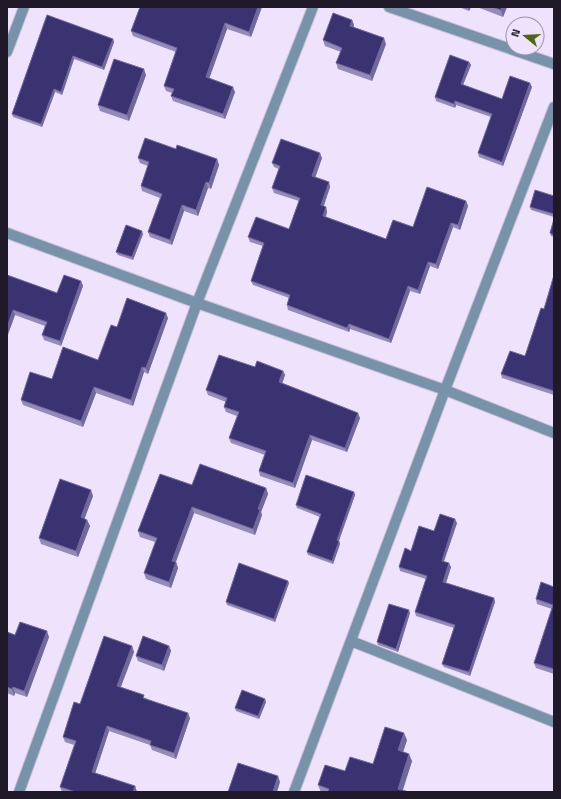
<svg xmlns="http://www.w3.org/2000/svg" width="561" height="799" font-family="'Titillium Web',sans-serif">
<rect width="100%" height="100%" fill="#eee2fd"/>
<g fill="none" stroke-linecap="round" stroke-linejoin="round">
<g stroke="#c9bed7" stroke-width="12">
<path id="street" d="M389 7 554 64
M7 52 24 7
M7 233 197 303 445 390 554 433
M351 641 554 722
M19 792 197 303 313 7
M294 792 445 390 554 107"/>
</g>
<use href="#street" stroke="#7892a9" stroke-width="10"/>
</g>
<path fill="#948ab7" d="M262 7 251 37 227 29 209 78 235 92 225 119 173 101 171 96 172 93 166 91 164 86 176 52 133 36 131 31Z
M459 7H471L469 11Z
M477 7H507L503 17Z
M47 15 113 39 114 42 104 70 74 59 62 95 55 92 42 127 13 117 12 114Z
M352 20 354 25V27L386 44 372 81 338 69 336 63 341 52 325 46 323 40Z
M469 62 471 65 463 85 502 99 532 87 503 166 479 157 478 153 491 117 456 105 455 108 436 101 435 97Z
M146 75 129 121 100 111 98 105Z
M176 149 217 159 219 165 211 189 208 188 198 216 184 211 172 245 150 237 148 232 160 198 142 191 141 186 148 166 140 163 138 158Z
M322 158 315 177 329 182 330 187 324 206 326 207 327 212 326 217 386 239 413 227 466 201 468 206 460 230 453 227 438 269 430 266 420 294 410 291 391 343 350 329 349 332 288 310 287 305 289 298 253 285 251 281 263 246 250 242 248 237 289 229 299 201 274 193 272 188 279 169 274 167 272 163Z
M554 196V217L531 210 530 207Z
M554 219V237L551 236 550 233Z
M143 234 133 260 118 255 116 252Z
M7 275 57 293 81 281 83 286 61 346 44 340 42 335 45 326 15 315 7 337Z
M554 275V395L502 378 501 374 525 356 544 309Z
M168 318 148 374 144 372 133 406 96 393 83 427 23 405 21 400 52 379 98 360 117 327Z
M255 367 283 371 285 375 282 383 360 418 347 452 312 440 295 488 260 476 259 471 265 455 231 443 229 438 237 416 226 412 224 407 226 402 208 395 206 390Z
M192 485 266 488 268 494 261 512 262 515 255 535 194 513 176 562 178 568 171 588 146 579 144 573 155 542 140 537 138 531Z
M354 492 355 495 339 541 340 544 333 564 308 555 307 552 320 517 297 508 296 505Z
M93 496 84 519 87 520 90 526 78 557 41 544 39 538Z
M457 523 444 561 451 567 446 583 494 598 495 602 470 676 444 667 442 664 454 628 416 616 415 612 426 579 400 571 399 567 411 551 434 531Z
M289 583 275 622 227 605 226 602Z
M554 587V674L536 668 534 663 552 609 537 604 536 599Z
M410 613 398 652 378 645 377 642Z
M7 632 15 635 49 637 27 697 15 693 14 696 7 693Z
M132 646 134 652 121 687 190 718 176 759 152 750 150 745 109 731 95 773 135 786 137 792H62L60 787 74 745 65 742 63 737 80 704Z
M169 646 171 651 164 671 138 661 136 656Z
M266 702 259 719 236 711 235 708Z
M407 740 403 752 412 761 403 790 409 792H321L318 785 345 771 373 764Z"/>
<path fill="#71689b" d="M258 7H262L251 37 249 32Z
M468 7H471L469 11Z
M502 7H507L503 17 501 10Z
M352 20 354 25 352 32 350 26Z
M225 23 227 29 208 82 206 77Z
M384 38 386 44 372 81 370 75Z
M113 39 114 42 104 70 102 67Z
M73 56 74 59 62 95 61 92Z
M469 62 471 65 462 87 461 84Z
M144 69 146 75 129 121 127 115Z
M530 83 532 87 503 166 502 162Z
M233 87 235 92 225 119 223 114Z
M54 89 55 92 42 127 41 124Z
M455 101 456 105 455 108 454 104Z
M320 153 322 158 314 181 312 176Z
M217 159 219 165 211 189 209 183Z
M206 182 208 188 198 216 196 210Z
M329 182 330 187 322 210 321 205Z
M466 201 468 206 460 230 458 225Z
M182 205 184 211 172 245 170 240Z
M326 207 327 212 324 221 323 216Z
M451 223 453 227 438 269 436 264Z
M142 231 143 234 133 260 132 257Z
M428 262 430 266 420 294 418 290Z
M81 281 83 286 61 346 60 341Z
M408 286 410 291 391 343 389 339Z
M13 310 15 315 7 337V327Z
M166 313 168 318 148 374 146 368Z
M349 324 350 329 349 332 347 328Z
M142 367 144 372 133 406 131 400Z
M283 371 285 375 281 387 279 382Z
M94 387 96 393 83 427 81 421Z
M358 413 360 418 347 452 345 448Z
M310 435 312 440 295 488 293 483Z
M266 488 268 494 261 512 262 515 255 535 253 529 258 509Z
M91 490 93 496 83 523 81 517Z
M354 492 355 495 338 543 337 540Z
M192 507 194 513 174 566 172 561Z
M455 519 457 523 443 564 442 561Z
M87 520 90 526 78 557 76 551Z
M339 541 340 544 333 564 332 561Z
M176 562 178 568 171 588 169 582Z
M449 563 451 567 445 586 443 582Z
M288 581 289 583 275 622 274 619Z
M494 598 495 602 470 676 469 672Z
M409 610 410 613 398 652 396 649Z
M47 631 49 637 27 697 24 691Z
M132 646 134 652 119 691 117 686Z
M169 646 171 651 164 671 162 665Z
M13 687 15 693 14 696 12 689Z
M265 699 266 702 259 719 258 716Z
M188 713 190 718 176 759 174 753Z
M107 726 109 731 94 777 92 772Z
M404 733 407 740 401 758 398 750Z
M409 754 412 761 402 792 398 789Z
M278 776 280 782 277 792H273Z
M135 786 137 792H133Z"/>
<path fill="#3b3371" stroke="#71689b" d="M140 7H258L249 32 225 23 206 77 233 87 223 114 171 96 174 89 164 86 177 48 131 31Z
M492 7H502L501 10Z
M333 13 352 20 350 26 384 38 370 75 336 63 342 48 323 40Z
M47 15 113 39 102 67 73 56 61 92 54 89 41 124 12 114Z
M450 55 469 62 461 84 502 99 510 76 530 83 502 162 478 153 492 114 455 101 454 104 435 97Z
M114 59 144 69 127 115 98 105Z
M145 138 176 149 177 145 217 159 209 183 206 182 196 210 182 205 170 240 148 232 162 194 141 186 149 162 138 158Z
M281 139 320 153 312 176 329 182 321 205 326 207 323 216 386 239 393 220 413 227 427 187 466 201 458 225 451 223 436 264 428 262 418 290 408 286 389 339 349 324 347 328 287 305 290 295 251 281 264 243 248 237 256 217 289 229 300 198 272 188 280 166 272 163Z
M535 190 554 196V214L530 207Z
M554 219V235L550 233Z
M126 225 142 231 132 257 116 252Z
M7 275 57 293 64 275 81 281 60 341 42 335 47 322 13 310 7 327Z
M554 275V391L501 374 510 351 525 356 541 308 544 309Z
M127 298 166 313 146 368 142 367 131 400 94 387 81 421 21 400 30 372 52 379 63 347 98 360 111 325 117 327Z
M219 355 255 367 257 361 283 371 279 382 358 413 345 448 310 435 293 483 259 471 266 451 229 438 239 412 224 407 227 398 206 390Z
M200 464 266 488 258 509 260 510 253 529 192 507 172 561 176 562 169 582 144 573 157 538 138 531 160 474 192 485Z
M306 475 354 492 337 540 339 541 332 561 307 552 321 514 296 505Z
M60 479 91 490 81 517 87 520 76 551 39 538Z
M440 514 455 519 442 561 449 563 443 582 494 598 469 672 442 664 455 625 415 612 427 576 399 567 405 548 411 551 419 526 434 531Z
M239 563 288 581 274 619 226 602Z
M541 582 554 587V669L534 663 553 605 536 599Z
M389 604 409 610 396 649 377 642Z
M20 622 47 631 24 691 13 687 12 689 7 687V632L15 635Z
M104 636 132 646 117 686 144 695 143 698 188 713 174 753 150 745 151 741 107 726 92 772 135 786 133 792H76L60 787 76 741 63 737 74 702 80 704Z
M143 636 169 646 162 665 136 656Z
M242 690 265 699 258 716 235 708Z
M385 727 404 733 398 750 409 754 398 789 409 792H328L329 789 318 785 325 765 345 771 350 757 373 764Z
M238 763 278 776 273 792H228Z"/>
<rect width="561" height="799" fill="none" stroke="#201929" stroke-width="16"/>
<g transform="translate(525 36) rotate(288)"><circle r="19" fill="#eee2fd" stroke="#9c92a8"/>
<path d="M0-3L7 15L0 10L-7 15Z" fill="#4d6615"/>
<text y="-6" font-size="11" font-weight="bold" text-anchor="middle" fill="#201929">N</text>
</g>
</svg>
